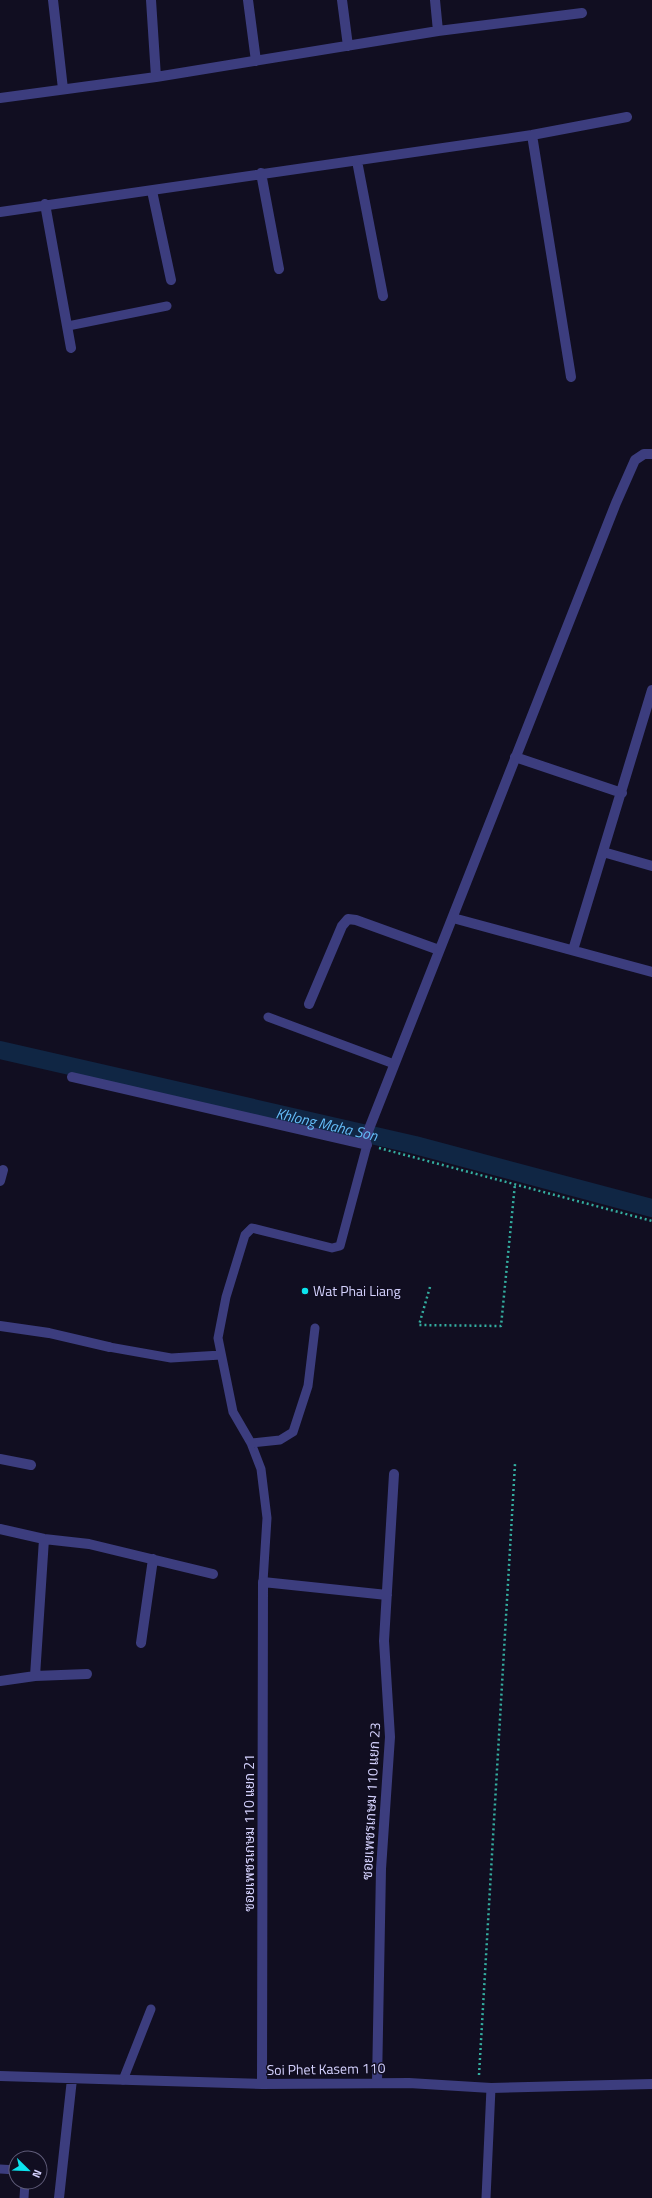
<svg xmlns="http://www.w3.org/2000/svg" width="652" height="2198" font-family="'Titillium Web',Sarabun,sans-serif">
<rect width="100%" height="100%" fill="#110e21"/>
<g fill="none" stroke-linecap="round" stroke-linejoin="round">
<path stroke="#102644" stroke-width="18" id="s1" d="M0 1050 415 1145 652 1208"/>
<path stroke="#34aea0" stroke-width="2.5" stroke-dasharray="2 3" stroke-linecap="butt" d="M379 1148 652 1221
M430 1287 419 1325 501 1326 515 1184
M479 2075 515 1464"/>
<path stroke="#3c3d7e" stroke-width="9" d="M68 326 167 306
M268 1017 394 1064
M109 1347 171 1358 221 1355
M251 1443 280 1440 293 1432 308 1386 315 1328
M263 1582 267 1518 261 1469 251 1443 233 1412 218 1338 226 1297 245 1235 252 1228 332 1248 340 1246 367 1145
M123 2080 151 2009
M0 2169 16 2170
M24 2198 25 2182
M486 2198 491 2088"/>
<path stroke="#3c3d7e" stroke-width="10" d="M53 0 63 89
M151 0 156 77
M248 0 256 61
M342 0 348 46
M435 0 438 31
M0 98 156 77 438 31 582 13
M532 135 571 377
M357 161 383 296
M261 173 279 269
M152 191 171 280
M45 204 71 348
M0 212 532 135 627 117
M515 757 622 793
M603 852 652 866
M453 918 652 972
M573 950 652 690
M309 1004 342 926 348 919 356 920 439 950
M72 1077 367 1145 365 1139 616 503 635 460 644 454H652
M0 1181 3 1170
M0 1326 49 1333 109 1347
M0 1459 31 1465
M0 1529 44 1539 89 1544 213 1574
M141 1643 153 1559
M35 1676 44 1539
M0 1681 35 1676 87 1674
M0 2076 262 2084 409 2083 491 2088 652 2084
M377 2083 381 1869 390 1737 384 1641 394 1474
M262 2084 263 1582 387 1595
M59 2198 72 2079"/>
</g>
<circle fill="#0be4ee" stroke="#110e21" stroke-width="1.5" cx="305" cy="1291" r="4"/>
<g text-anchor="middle" stroke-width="3" stroke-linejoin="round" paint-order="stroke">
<g font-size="14" fill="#d4d1fd" stroke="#110e21" text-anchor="start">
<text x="313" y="1296">Wat Phai Liang</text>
</g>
<g font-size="14" fill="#d4d1fd" stroke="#110e21">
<text transform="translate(371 1801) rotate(-87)" y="5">ซอยเพชรเกษม 110 แยก 23</text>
<text transform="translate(249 1833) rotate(-90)" y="5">ซอยเพชรเกษม 110 แยก 21</text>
<text transform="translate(326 2069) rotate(-1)" y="5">Soi Phet Kasem 110</text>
</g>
<g font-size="15" font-style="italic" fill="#64bcf8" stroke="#110e21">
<text dy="5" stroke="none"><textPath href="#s1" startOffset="335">Khlong Maha Son</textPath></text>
</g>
</g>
<g transform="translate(28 2170) rotate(113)"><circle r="19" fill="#110e21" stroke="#5f5c79"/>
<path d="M0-3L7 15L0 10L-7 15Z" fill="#0be4ee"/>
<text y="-6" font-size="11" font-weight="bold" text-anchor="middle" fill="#d4d1fd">N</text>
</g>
</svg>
